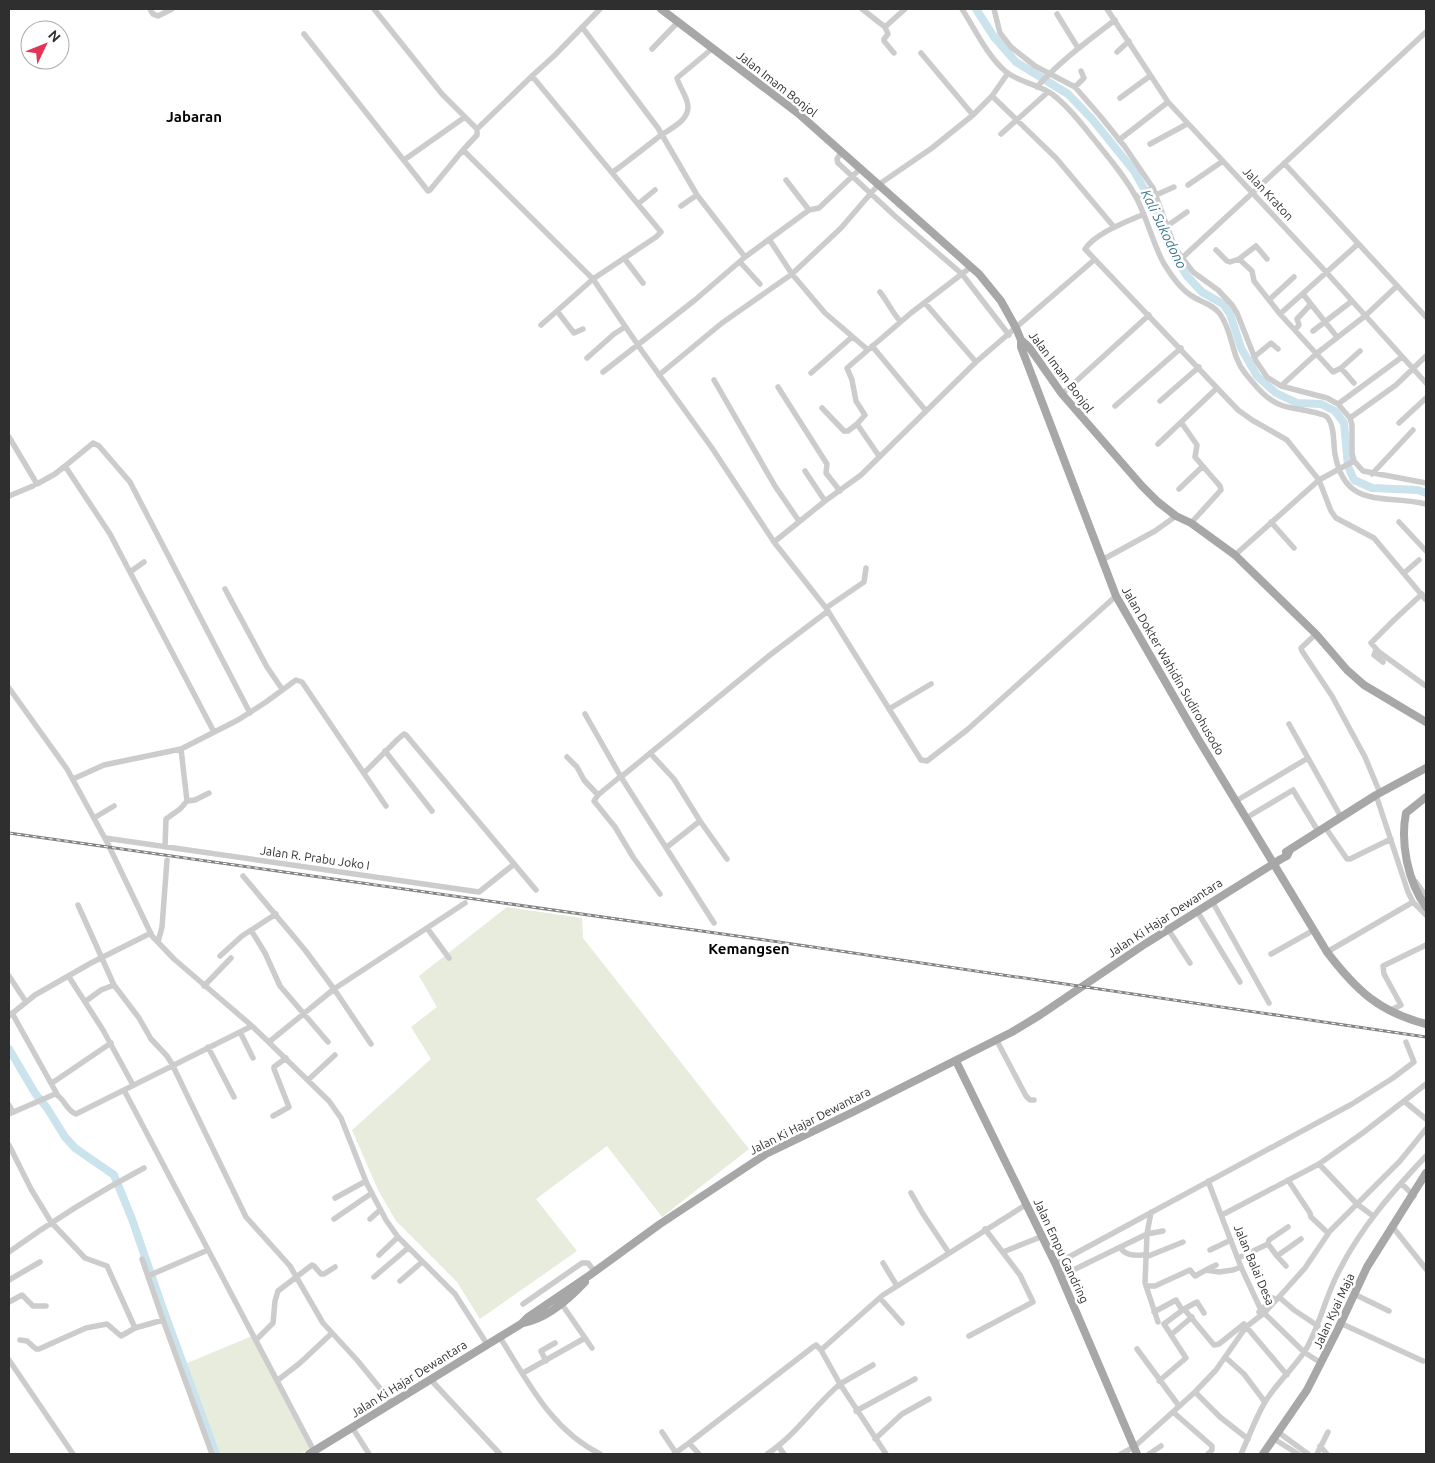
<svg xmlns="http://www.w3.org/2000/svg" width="1435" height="1463" font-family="Ubuntu,sans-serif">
<rect width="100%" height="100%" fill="#fff"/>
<path fill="#e7ecdd" d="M507 907 582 918 583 938 749 1149 662 1217 607 1146 536 1199 577 1251 480 1319 457 1282 396 1221 378 1190 352 1130 431 1059 411 1027 437 1007 419 976Z
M252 1336 310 1448 301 1454H219L185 1364Z"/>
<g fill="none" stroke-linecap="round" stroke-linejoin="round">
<path stroke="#cae3ec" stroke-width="8" d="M976 9 994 37 1016 62 1068 94 1092 119 1134 171 1156 210 1169 247 1187 276 1202 292 1223 304 1230 314 1241 348 1257 376 1276 393 1297 403 1321 404 1335 411 1344 423 1348 466 1354 480 1372 488 1418 490 1426 493
M9 1049 35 1093 47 1108 65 1137 75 1148 114 1175 132 1219 163 1309 216 1454"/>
<path stroke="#ccc" stroke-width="5.5" d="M150 9 153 14 158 16 172 9
M374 9 442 94 477 129
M600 9 555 55 532 76 477 129V135L463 150 593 279 642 351 712 448 774 542 826 608 921 760 927 761 967 730 1116 596
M862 9 885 27 888 34 884 39V41L894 53
M962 9C975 29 986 54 1005 71 1018 82 1037 84 1052 94 1067 105 1081 123 1093 138 1108 157 1126 177 1137 199 1147 219 1153 243 1163 262 1169 272 1179 287 1189 294 1199 302 1212 303 1220 314 1233 332 1231 356 1245 373 1255 385 1265 399 1281 405 1290 409 1323 412 1327 417 1335 426 1333 443 1335 454 1345 510 1384 494 1426 504
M994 9 1000 33 1011 47 1035 66 1075 87 1101 117 1125 147 1153 188 1175 248 1193 272 1218 290 1232 305 1237 313 1256 361 1267 377 1281 386 1327 398 1338 404 1350 418 1352 425V453L1354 461 1363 471 1426 483
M1107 9 1168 102 1327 273 1426 383
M1057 14 1078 48
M582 27 658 128 697 195 745 257
M885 27 905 9
M304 34 428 191 430 190 463 150
M652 49 678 22
M1117 52 1129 41
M921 53 973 115
M532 76 661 232 656 237 593 279 557 311 574 333 583 329
M1037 87C1060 61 1088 41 1115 20
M1075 87 1084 78 1081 71
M992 96 1056 158 1114 227
M1120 98 1150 76
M1001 134 1048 92
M1119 140 1168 102
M1150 144 1187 124
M842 151 837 159 838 163 896 217 962 274 1009 335
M404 160 465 117
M1284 163 1426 317
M613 172C628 161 642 150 656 139 666 130 688 123 688 107 688 97 679 87 677 78L713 48
M786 180 809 210
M1188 185 1223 161
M1156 195 1174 187
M1136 197 1153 188
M638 204 655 190
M681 206 697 195
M1144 214C1126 222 1096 233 1085 249L1238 410 1252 420 1287 440 1319 480 1331 511 1336 518 1374 538 1426 600
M1167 226 1187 212
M769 239 792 274 825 313 868 350
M1216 250 1227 261 1230 262 1239 259 1256 246 1267 259
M624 258 643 283
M1182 258 1426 32
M1239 259 1252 271 1254 281 1280 314 1333 372 1341 368 1360 351
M740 262 760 284
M880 292C888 302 892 312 900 321
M1303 294 1337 337
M1269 300 1294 277
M925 303 976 362
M1280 314 1358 244
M541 325 557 311
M1295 330 1299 325 1297 319 1311 304
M1313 331 1352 301
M872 346 926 411
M1254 357 1271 343 1278 349
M587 358 614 334 625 327
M1341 368 1354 383
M603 372 695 300 745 257 809 210 819 208 861 168
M811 373 852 337
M659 375 722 323 792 274 841 228 878 185 932 148 973 115 992 96 1008 73
M714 380 775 486 799 521
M1281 386 1316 354 1365 316 1397 286
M778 387 827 464 826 473 840 491
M1062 394 1149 315
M1160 401 1199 367
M1338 404 1402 357
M1115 406 1181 348
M822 408 844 431H848L857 424
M1350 418 1396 385 1426 356
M1181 422 1197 445 1195 457 1220 486 1221 490 1191 523
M1399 423 1426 398
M9 437 37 484 55 474 65 466
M1158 444 1217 388
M879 456 857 424 865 415 856 401 852 380 847 368 911 313 971 267
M805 471 825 501
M1372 474 1413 430
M1179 489 1202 467
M9 496 33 486
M1271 522 1294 548
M1399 522 1426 551
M774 542 825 501 861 475 976 362 1094 260
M1235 555 1319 480 1354 461
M1102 560 1155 531 1176 516
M130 572 144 562
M1404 573 1419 560
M225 589 267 667 282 689
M1422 594 1394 620 1371 643 1379 652 1426 686
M826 608 864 582 866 568
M1316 634 1301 648 1302 651 1332 696 1365 757 1380 793
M1376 650 1374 655 1383 662
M9 688 67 769 108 844 152 936 174 959 252 1026 329 1101 341 1118 367 1184 386 1220 398 1237 455 1294 487 1344
M889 709 931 684
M585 714 621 777 714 923
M1289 724 1341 817
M214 732 110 534 65 466 93 443 99 446 130 482 250 713
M385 751 432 811
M650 753 674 779 700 821 727 859
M567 757 577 767 584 780 598 795
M364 773 398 739 404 734 406 735 536 890
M621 776 598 795 594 801 615 827 633 857 660 894
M621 777 770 655 828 611
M73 779 104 765 181 749
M1376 795 1408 892 1413 902 1426 915
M187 801 195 800 209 793
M1236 801 1308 758
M94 818 114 806
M1246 818 1293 790 1318 831
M1325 827 1347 859H1350L1391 839
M105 838 479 892 513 865
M165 847 166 819 180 809 187 801 181 749 238 720 266 702 296 680 302 682 386 806
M667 847 700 821
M243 876 305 950 334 989 371 1044
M1416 882 1426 896
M1212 901 1269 1003
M78 905 114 985 139 1018 151 1039 167 1056 172 1064 246 1217 290 1266 323 1323 357 1360 392 1403
M1197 911 1240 982
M427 928 449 958
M1168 929 1190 963
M251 930 265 953 280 986 328 1042
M158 942 162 927 167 860
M1327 952 1413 902
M1271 954 1314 930
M220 956 242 936 276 914
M9 976 26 1002
M69 977 103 1030 133 1085
M204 986 231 958
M86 1001 101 990 114 985
M1389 1011 1401 1005 1384 974 1383 966 1426 945
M12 1013 57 1094
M9 1016 35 995 91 963 151 933
M240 1032 253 1058
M996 1039 1026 1096 1030 1100H1034
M269 1042 334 989 465 903
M208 1047 234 1097
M308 1080 335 1055
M52 1083 111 1043
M124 1090 314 1451
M1404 1101 1426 1119
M9 1105 13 1112
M9 1114 55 1094C64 1097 66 1111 76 1114L252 1026
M273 1116 289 1107 274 1069V1067L286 1058
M9 1145 31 1189 51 1222 85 1258 107 1266 135 1328 163 1320 212 1454
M1319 1164 1357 1204 1373 1216
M1288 1180 1310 1213 1311 1217 1328 1233
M1208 1181 1241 1267 1261 1310 1304 1352 1321 1363
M1401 1183 1414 1196
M911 1193 923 1214 949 1253
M335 1198 366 1181
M1151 1212 1147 1234 1145 1283 1158 1322
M1222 1215 1319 1164 1364 1132 1426 1084
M334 1219 372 1193
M370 1219 380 1210
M1392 1226 1426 1269
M1268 1244 1277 1256 1301 1239
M1120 1247C1126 1257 1136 1255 1146 1255
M1210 1250 1231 1240
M9 1252C52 1221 97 1193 144 1168
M1003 1252 1043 1236
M379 1255 398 1237
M1277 1256 1286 1266
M1146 1257 1183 1242
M1238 1258 1268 1244 1269 1240 1288 1227
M142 1259 163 1320
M883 1263 897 1286
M1056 1264 1352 1104 1393 1078 1414 1062 1406 1042
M1206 1270 1216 1265
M148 1276 208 1250
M1061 1276 1147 1234 1163 1231
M374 1277 408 1248
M9 1280 40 1262
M400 1281 422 1262
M1146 1286H1155L1190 1270 1195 1276 1206 1270 1219 1272 1233 1270 1241 1267
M1354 1294 1389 1311
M1279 1297 1294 1310 1318 1326
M880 1298 902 1323
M9 1302 22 1295 33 1306H46
M561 1303 592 1348
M523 1304 582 1263H588L595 1272
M1184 1309 1197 1302 1204 1313
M1154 1312 1176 1300 1182 1310
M1259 1312 1273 1298
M1340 1323 1423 1361
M1172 1334 1192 1317
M499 1336C528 1381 550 1429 600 1454
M969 1336 1033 1302 1020 1275 985 1229
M20 1340 27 1341 36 1349H39L86 1328 107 1324 121 1336 135 1328
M256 1340 273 1323 275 1301 278 1291 312 1265 314 1266 321 1274H324L335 1267
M1137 1349 1179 1406
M1225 1357 1244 1374 1265 1402
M9 1360 73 1454
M546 1361 541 1351 555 1343
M873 1365 840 1384 886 1454
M523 1373 585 1338
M430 1379 500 1454
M278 1380 300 1363 332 1333
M1159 1381 1186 1358 1164 1324 1184 1309 1214 1345 1219 1344 1244 1324 1287 1375
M1195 1392 1220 1417 1248 1439
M856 1411 915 1379
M1173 1412 1212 1446V1450L1208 1454
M352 1427 369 1454
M662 1432 676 1453
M1278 1432 1308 1454
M875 1439 902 1414 929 1399
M1274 1439 1298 1454
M689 1443 813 1347 816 1345 821 1350
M778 1446 784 1454
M1320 1446 1327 1454
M674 1454 689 1443 699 1454
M767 1454C795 1436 814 1406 840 1384L821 1350 883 1295 1027 1204
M1121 1454 1134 1447 1195 1392 1216 1370 1246 1327 1264 1313 1279 1297 1305 1268 1330 1231 1400 1161 1426 1129
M1149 1454 1161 1446
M1241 1454C1249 1437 1255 1419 1265 1402 1275 1385 1293 1369 1305 1351 1320 1326 1325 1297 1339 1271 1361 1227 1393 1191 1426 1156
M1317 1454 1328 1432"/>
<path stroke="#a7a7a7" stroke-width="8" d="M661 9 799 114 979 274 1001 301 1016 328 1021 340 1029 347 1062 394 1142 486 1158 502 1176 516 1191 523 1235 555 1316 634 1347 670 1364 685 1426 722
M1021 340V347L1116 596 1197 737 1327 952C1356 990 1379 1012 1426 1024
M1426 797 1406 813C1400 843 1408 882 1426 907
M1286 852 1376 795 1426 768
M956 1061 1056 1265 1137 1454
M523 1323C546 1319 569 1299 585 1282
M309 1454 521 1324 528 1317 590 1275 660 1224 766 1154 853 1112 1012 1032 1040 1015 1145 944 1281 859 1287 856 1290 850
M1263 1454 1307 1390 1338 1329 1367 1267 1426 1173"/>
<g stroke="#848484" stroke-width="3">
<path id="rail" d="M9 833 758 939 1426 1037"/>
</g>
<use href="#rail" stroke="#fff" stroke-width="1" stroke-dasharray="4" stroke-linecap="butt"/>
</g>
<g text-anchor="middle" stroke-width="5" stroke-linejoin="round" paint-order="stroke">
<g font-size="12" fill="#2f2f2f" stroke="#fff">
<text transform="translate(777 84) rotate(38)" y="4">Jalan Imam Bonjol</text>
<text transform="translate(1268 194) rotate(47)" y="4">Jalan Kraton</text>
<text transform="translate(1061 372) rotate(53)" y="4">Jalan Imam Bonjol</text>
<text transform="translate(1173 671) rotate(60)" y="4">Jalan Dokter Wahidin Sudirohusodo</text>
<text transform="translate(315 858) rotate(8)" y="4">Jalan R. Prabu Joko I</text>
<text transform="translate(1165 918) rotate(-33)" y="4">Jalan Ki Hajar Dewantara</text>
<text transform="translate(810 1121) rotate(-27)" y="4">Jalan Ki Hajar Dewantara</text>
<text transform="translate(1061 1251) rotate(65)" y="4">Jalan Empu Gandring</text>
<text transform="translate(1254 1265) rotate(67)" y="4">Jalan Balai Desa</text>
<text transform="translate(1334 1311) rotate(-65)" y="4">Jalan Kyai Maja</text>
<text transform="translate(409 1379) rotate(-32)" y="4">Jalan Ki Hajar Dewantara</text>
</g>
<g font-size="14" font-style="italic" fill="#3e7b91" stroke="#fff">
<text transform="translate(1164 229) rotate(64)" y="5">Kali Sukodono</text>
</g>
<g font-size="15" font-weight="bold" fill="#000" stroke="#fff">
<text x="194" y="122">Jabaran</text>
<text x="749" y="954">Kemangsen</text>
</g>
</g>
<rect width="1435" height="1463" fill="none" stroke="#2f2f2f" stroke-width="20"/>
<g transform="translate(45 45) rotate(47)"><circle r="24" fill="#ffffff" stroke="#acacac"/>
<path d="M0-4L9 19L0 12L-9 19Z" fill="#e33458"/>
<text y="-8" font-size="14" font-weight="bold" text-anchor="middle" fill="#2f2f2f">N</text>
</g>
</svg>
